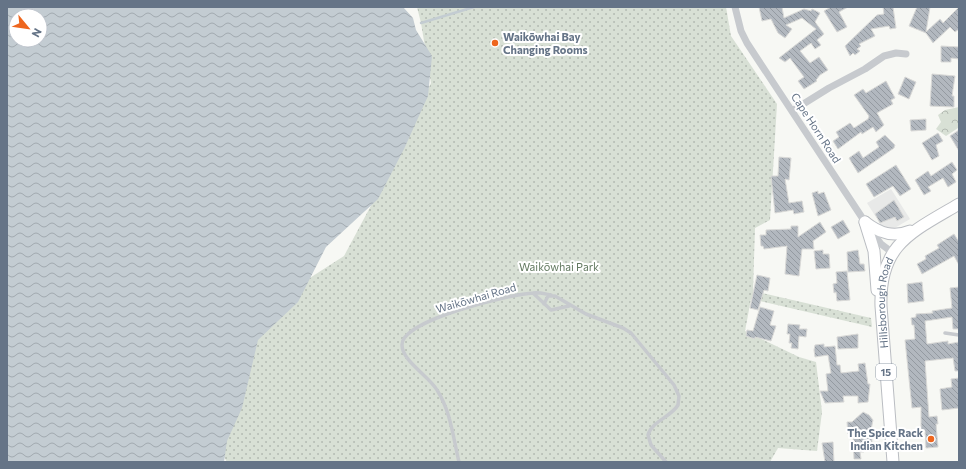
<svg xmlns="http://www.w3.org/2000/svg" width="966" height="469" font-family="Commissioner,sans-serif">
<defs>
<pattern id="forest-crowns" width="20" height="18" patternUnits="userSpaceOnUse"><rect width="20" height="18" fill="#d8e0d5"/><path d="M2 6a3 3 0 1 1 6 0M12 15a3 3 0 1 1 6 0" fill="none" stroke="#b3bab2"/></pattern>
<pattern id="park-dots" width="8" height="8" patternUnits="userSpaceOnUse"><rect width="8" height="8" fill="#d8e0d5"/><path d="M2 2h.1M6 6h.1" fill="none" stroke="#b3bab2" stroke-width="1.8" stroke-linecap="round"/></pattern>
<pattern id="water-waves" width="16" height="10" patternUnits="userSpaceOnUse"><rect width="16" height="10" fill="#c3ccd2"/><path d="M0 5q4-4 8 0t8 0" fill="none" stroke="#a2aab0"/></pattern>
<pattern id="building-back-hatch" width="6" height="6" patternUnits="userSpaceOnUse"><rect width="6" height="6" fill="#b2b8bf"/><path d="M-1 5l2 2M0 0l6 6M5-1l2 2" fill="none" stroke="#949aa1"/></pattern>
</defs>
<rect width="100%" height="100%" fill="#f7f8f4"/>
<path fill="#e8e9e8" d="M891 189 910 219 893 229 881 225 867 203Z"/>
<path fill="url(#forest-crowns)" d="M959 107 958 128 946 136 936 129 941 122 938 115 945 110Z"/>
<path fill="url(#park-dots)" d="M417 7H726L731 36 777 104 770 220 755 228 753 291 871 318 872 327 751 299 745 331 799 357 816 362 822 412 817 451 778 448 770 462H227L212 436 263 308 344 256 390 170 431 83 421 23Z"/>
<path fill="url(#water-waves)" fill-rule="evenodd" d="M7 7H403L413 18 416 30 432 56 428 96 404 149 378 199 326 247 298 302 258 340 242 408 227 441 224 462H7ZM16 16H40V40H16Z"/>
<g fill="none" stroke-linecap="round" stroke-linejoin="round">
<path stroke="#c3ccd2" stroke-width="2.5" d="M421 23 474 7"/>
</g>
<path fill="url(#building-back-hatch)" stroke="#d9d9d7" d="M759 7H782L784 18 804 9 811 11 812 9 820 13 815 22 824 34 817 40 821 45 815 49 811 43 800 51 810 63 819 57 828 70 820 75 816 80 817 81 804 89 798 81 804 77 790 58 785 62 779 58 816 29 802 18 786 25 792 29 785 38 778 33 771 19 762 21Z
M831 7H848L839 12 847 27 837 32 824 11Z
M883 7H893L896 28 890 29 889 26 871 29 875 36 859 44 861 46 857 49 860 51 855 55 853 53 850 56 845 46 877 15 884 14Z
M917 7H930L926 32 940 19 943 23 959 7V29L955 32 950 27 933 43 926 33 909 26Z
M941 46 959 47V59L951 58V62H941Z
M932 74 955 76 952 96H954V107L930 106Z
M905 77 916 82 909 99 898 94Z
M886 81 895 98 891 100 893 104 877 113 884 125 876 132 873 127 862 134 861 132 838 149 833 141 839 137 836 132 850 123 854 128 868 119 869 116 854 95 863 89 866 93Z
M926 119V130L911 131 910 120Z
M959 130V151L950 136Z
M938 133 943 141 936 145 939 156 932 160 922 143Z
M885 135 895 145 894 148 858 173 849 158 859 151 863 158 879 147 876 142Z
M779 157 791 158 789 180 785 179 789 203 802 201 804 212 794 214 793 210 775 213 771 176H778Z
M952 162 957 170 952 174 956 182 948 187 943 178 928 187 931 191 924 195 915 180 928 171 931 176Z
M896 165 911 189 900 196 893 186 874 197 866 184Z
M818 191V194L824 192 831 210 818 216 812 193Z
M894 200 904 217 897 221 895 217 880 223 875 214Z
M843 220 850 232 838 239 831 227Z
M820 222 826 232 813 241 814 249H802L799 276 785 274 787 246 764 249 763 246H761L760 235H766V230L791 229V226H798V237Z
M954 234 959 242V265L954 256 922 274 917 264 926 259 925 256 939 248 937 245Z
M823 250V254H829L830 268 816 269 814 251Z
M858 250 860 264H864L865 271 848 272 847 252Z
M847 271 850 300 837 301 836 292 834 293 833 284 837 283 836 272Z
M757 275 770 278 768 291 764 290 758 310 750 308Z
M922 282 924 301 908 303 907 284Z
M959 287V329H953L952 317 925 321 927 344 948 341V344L959 342V371H955L953 358 925 361 929 417 937 416 938 424H936L938 447 926 448 925 431H921V407L912 408 905 340 915 339 914 325H912L911 318 916 317V314L933 313 932 311 952 308 950 288Z
M760 307 774 311 770 325 776 326 771 341 755 337V339L746 336 747 330 753 331Z
M788 324 800 325 799 329H807L806 337 799 336 798 349 791 348 792 343H789L790 334H787Z
M858 334V348L838 349 837 337Z
M824 344V347L835 346 837 365H840L841 373 859 371 858 364 865 363 868 384H870L868 402 858 403V396H843L844 402 825 403 820 391H828L826 374 831 373 828 355 815 357 814 350 815 345Z
M959 378V408L942 410 940 389 952 387 951 379Z
M863 412 869 415 873 420 871 430 872 442H864V452H860L861 459H854L853 433 848 434 847 422H852Z
M833 442 834 462H825L822 443Z"/>
<g fill="none" stroke-linecap="round" stroke-linejoin="round">
<g stroke="#babdc2" stroke-width="13">
<g id="primary">
<path d="M865 222 874 251 877 290"/>
<path d="M865 222C879 233 893 238 910 231"/>
<path id="s1" d="M893 462 881 306C879 244 912 232 959 204"/>
</g>
</g>
<path stroke="#c7cace" stroke-width="3.5" d="M533 293 551 310 569 306
M544 304 548 296H555L586 314 623 328 631 333 674 385 679 396 678 405C671 417 652 421 648 435L651 445 666 462
M945 333 959 335
M459 462C453 437 451 412 437 390 429 376 402 361 402 345 401 320 511 294 533 293 539 292 545 294 551 295"/>
<path stroke="#c7cace" stroke-width="7" d="M735 7 741 31 747 43 865 222 881 244 893 253
M792 111 829 88 865 69 884 56 896 53 906 54"/>
<use href="#primary" stroke="#fff" stroke-width="11"/>
</g>
<g fill="#ee661e" stroke="#fff" stroke-width="1.5">
<circle cx="495" cy="43" r="4"/>
<circle cx="931" cy="439" r="4"/>
</g>
<g text-anchor="middle" stroke-width="4" stroke-linejoin="round" paint-order="stroke">
<rect fill="#fff" stroke="#939eab" stroke-width="1" x="876" y="364" width="20" height="16" rx="3"/>
<g font-size="10" font-weight="bold" fill="#657487">
<text x="886" y="376">15</text>
</g>
<g font-size="11" font-weight="bold" fill="#657487" stroke="#fff" text-anchor="start">
<text x="503" y="41">Waikōwhai Bay<tspan x="503" dy="13">Changing Rooms</tspan></text>
<text x="923" y="437" text-anchor="end">The Spice Rack<tspan x="923" dy="13">Indian Kitchen</tspan></text>
</g>
<g font-size="11" fill="#657487" stroke="#fff">
<text transform="translate(816 128) rotate(57)" y="4">Cape Horn Road</text>
<text transform="translate(476 298) rotate(-16)" y="4">Waikōwhai Road</text>
<text dy="4" stroke="none"><textPath href="#s1" startOffset="160">Hillsborough Road</textPath></text>
</g>
<g font-size="11" fill="#627960" stroke="#fff">
<text x="559" y="271">Waikōwhai Park</text>
</g>
</g>
<rect width="966" height="469" fill="none" stroke="#657487" stroke-width="16"/>
<g transform="translate(28 28) rotate(119)"><circle r="19" fill="#ffffff" stroke="#c1c7cf"/>
<path d="M0-3L7 15L0 10L-7 15Z" fill="#ee661e"/>
<text y="-6" font-size="11" font-weight="bold" text-anchor="middle" fill="#657487">N</text>
</g>
</svg>
